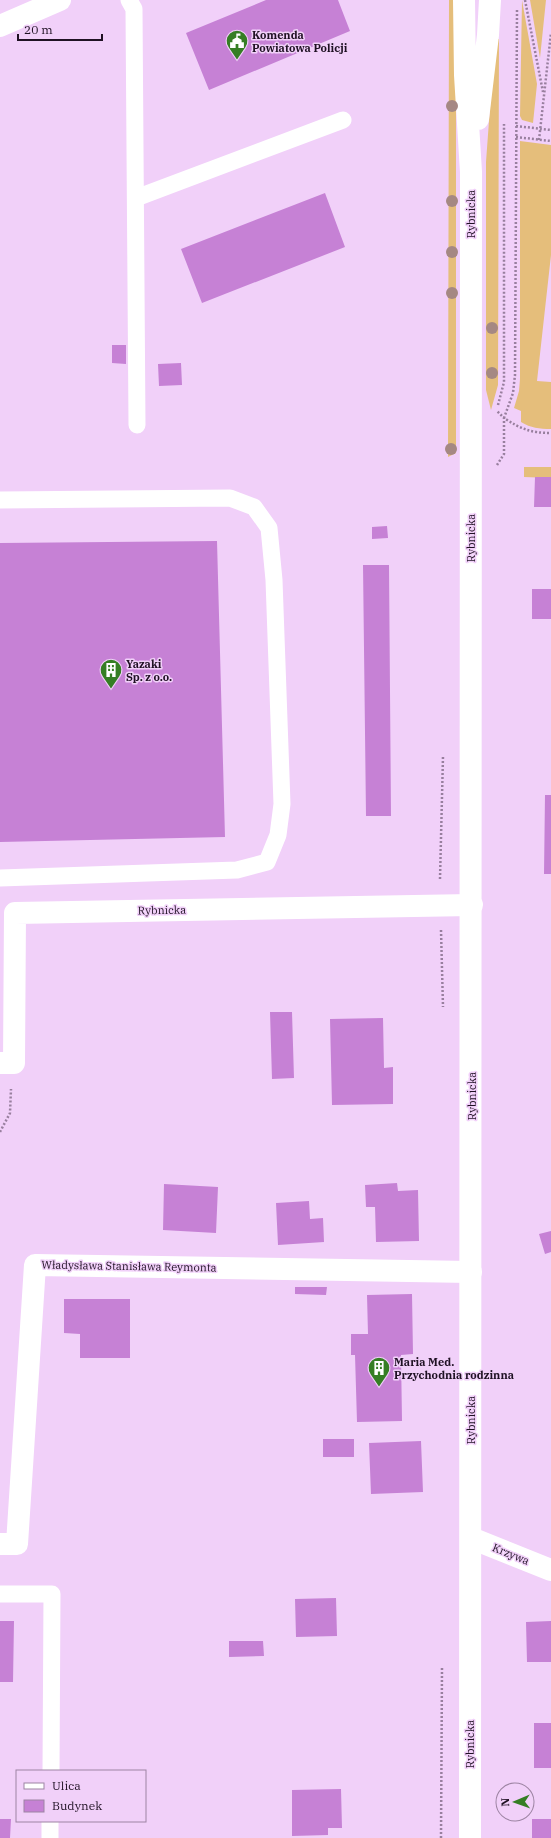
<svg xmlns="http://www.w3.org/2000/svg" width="551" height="1838" font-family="'IBM Plex Serif',serif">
<rect width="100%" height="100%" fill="#f1d0f9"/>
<path fill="#e5be7b" d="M449 0H456V453L448 457Z
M522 0 537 84 533 123 522 120 520 116Z
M530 0H546L540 58Z
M495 39H499L498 385 491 410 486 390V162Z
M520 141 551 145V255L537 381 551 382V429C539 429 531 428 521 422V411L514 408 519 391 520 379Z
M524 467H551V478L524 477Z"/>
<path fill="#c681d5" d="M266 0H338L350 31 209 90 186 33Z
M325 193 345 247 202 303 181 249Z
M112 345H126V364L112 363Z
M181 363 182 385 159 386 158 364Z
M535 477H551V507H534Z
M387 526 388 538 372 539V527Z
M217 541 225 837 0 842V543Z
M363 565H389L391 816H366Z
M532 589H551V619H532Z
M545 795H551V874H544Z
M270 1012H292L294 1078 272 1079Z
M383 1018 384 1068 393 1067V1104L332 1105 330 1019Z
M397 1183 398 1191 418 1190 419 1241 376 1242 375 1207H366L365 1185Z
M164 1184 218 1187 216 1233 163 1230Z
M309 1201 310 1219 323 1218 324 1242 278 1245 276 1203Z
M551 1231V1252L545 1254 539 1234Z
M295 1287H327L326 1295 295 1294Z
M412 1294 413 1354 401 1355 402 1421 357 1422 355 1355H351V1334H368L367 1295Z
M64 1299H130V1358H80V1334L64 1333Z
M323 1439H354V1457H323Z
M421 1441 423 1492 371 1494 369 1443Z
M336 1598 337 1636 296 1637 295 1599Z
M0 1621H14L13 1682H0Z
M551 1621V1662H527L526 1622Z
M229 1641H263L264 1656 229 1657Z
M534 1723H551V1768H534Z
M341 1789 342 1828H328V1835L292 1836V1790Z
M0 1819H11L10 1838H0Z
M532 1819H551V1838H532Z"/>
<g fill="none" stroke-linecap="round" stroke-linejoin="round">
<path stroke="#987f9e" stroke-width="2.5" stroke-dasharray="2 2" stroke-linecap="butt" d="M525 0 543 92
M517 10 515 375 513 393 504 418C521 429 531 433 551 433
M516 126 551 130
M516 137 551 141
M539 140 551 33
M498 405 504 382V124
M497 465 504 454V418L497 411
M440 879 443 756
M441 930 443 1007
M0 1132 10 1113 11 1089
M441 1838 442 1668"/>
<path stroke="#fff" stroke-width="17" d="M129 0 134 9 137 425
M136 198 343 120
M0 500 230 498 254 507 269 528 274 580 282 804 278 835 267 862 237 870 0 878
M0 1594H52L51 1771
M50 1838V1821"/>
<path stroke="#fff" stroke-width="22" d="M0 26 60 0
M0 1063H14L15 913 472 905
M471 1538 551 1570
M0 1544H17L35 1265 471 1272"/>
<path stroke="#fff" stroke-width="22" d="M464 0 465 75 471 172 470 1838
M478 119 488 35 490 0"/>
</g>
<g fill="#a58883">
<circle cx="452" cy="106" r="6"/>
<circle cx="452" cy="201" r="6"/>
<circle cx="452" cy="252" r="6"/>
<circle cx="452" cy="293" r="6"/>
<circle cx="492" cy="328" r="6"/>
<circle cx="492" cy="373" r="6"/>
<circle cx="451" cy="449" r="6"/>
</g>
<defs>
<g id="civic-pin" transform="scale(1.15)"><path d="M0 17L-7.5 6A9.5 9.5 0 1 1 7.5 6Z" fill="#357e24" stroke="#f1d0f9"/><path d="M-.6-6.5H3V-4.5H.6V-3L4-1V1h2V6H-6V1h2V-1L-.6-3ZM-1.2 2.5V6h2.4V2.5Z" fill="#fff"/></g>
<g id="building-pin" transform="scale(1.15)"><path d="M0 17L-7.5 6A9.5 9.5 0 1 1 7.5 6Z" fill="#357e24" stroke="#f1d0f9"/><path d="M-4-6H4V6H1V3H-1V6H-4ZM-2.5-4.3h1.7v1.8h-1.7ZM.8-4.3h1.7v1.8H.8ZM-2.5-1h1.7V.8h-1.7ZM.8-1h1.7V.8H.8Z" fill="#fff"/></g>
</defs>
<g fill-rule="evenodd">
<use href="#civic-pin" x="237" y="41"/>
<use href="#building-pin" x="111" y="670"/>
<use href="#building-pin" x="379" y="1368"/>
</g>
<g text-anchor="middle" stroke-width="3" stroke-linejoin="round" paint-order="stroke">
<g font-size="11" font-weight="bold" fill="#1f1123" stroke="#f1d0f9" text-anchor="start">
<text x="252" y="39">Komenda<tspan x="252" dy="13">Powiatowa Policji</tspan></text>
<text x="126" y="668">Yazaki<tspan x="126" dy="13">Sp. z o.o.</tspan></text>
<text x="394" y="1366">Maria Med.<tspan x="394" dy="13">Przychodnia rodzinna</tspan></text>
</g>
<g font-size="11" fill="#1f1123" stroke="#f1d0f9">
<text transform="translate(471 214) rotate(-90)" y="4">Rybnicka</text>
<text transform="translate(471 538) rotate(-90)" y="4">Rybnicka</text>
<text transform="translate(162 910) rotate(-1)" y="4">Rybnicka</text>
<text transform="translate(472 1096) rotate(-90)" y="4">Rybnicka</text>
<text transform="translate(129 1266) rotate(1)" y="4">Władysława Stanisława Reymonta</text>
<text transform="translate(471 1420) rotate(-90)" y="4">Rybnicka</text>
<text transform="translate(511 1554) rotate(22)" y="4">Krzywa</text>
<text transform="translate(470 1744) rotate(-90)" y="4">Rybnicka</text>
</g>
</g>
<rect x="16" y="1770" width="130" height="52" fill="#f1d0f9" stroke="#9d84a3"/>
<rect x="24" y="1783" width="20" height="6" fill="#ffffff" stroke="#9d84a3"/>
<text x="52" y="1790" font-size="12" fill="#1f1123">Ulica</text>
<rect x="24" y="1800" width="20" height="12" fill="#c681d5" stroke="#9d84a3"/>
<text x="52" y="1810" font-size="12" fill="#1f1123">Budynek</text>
<g transform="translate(515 1802) rotate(268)"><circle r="19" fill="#f1d0f9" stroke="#9d84a3"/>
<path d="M0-3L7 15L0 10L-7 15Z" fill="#357e24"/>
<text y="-6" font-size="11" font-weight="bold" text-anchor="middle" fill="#1f1123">N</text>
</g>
<path d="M18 34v6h84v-6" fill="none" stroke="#1f1123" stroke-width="2"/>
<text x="24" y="34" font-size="12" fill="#1f1123" stroke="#f1d0f9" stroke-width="3" paint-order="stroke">20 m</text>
</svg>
